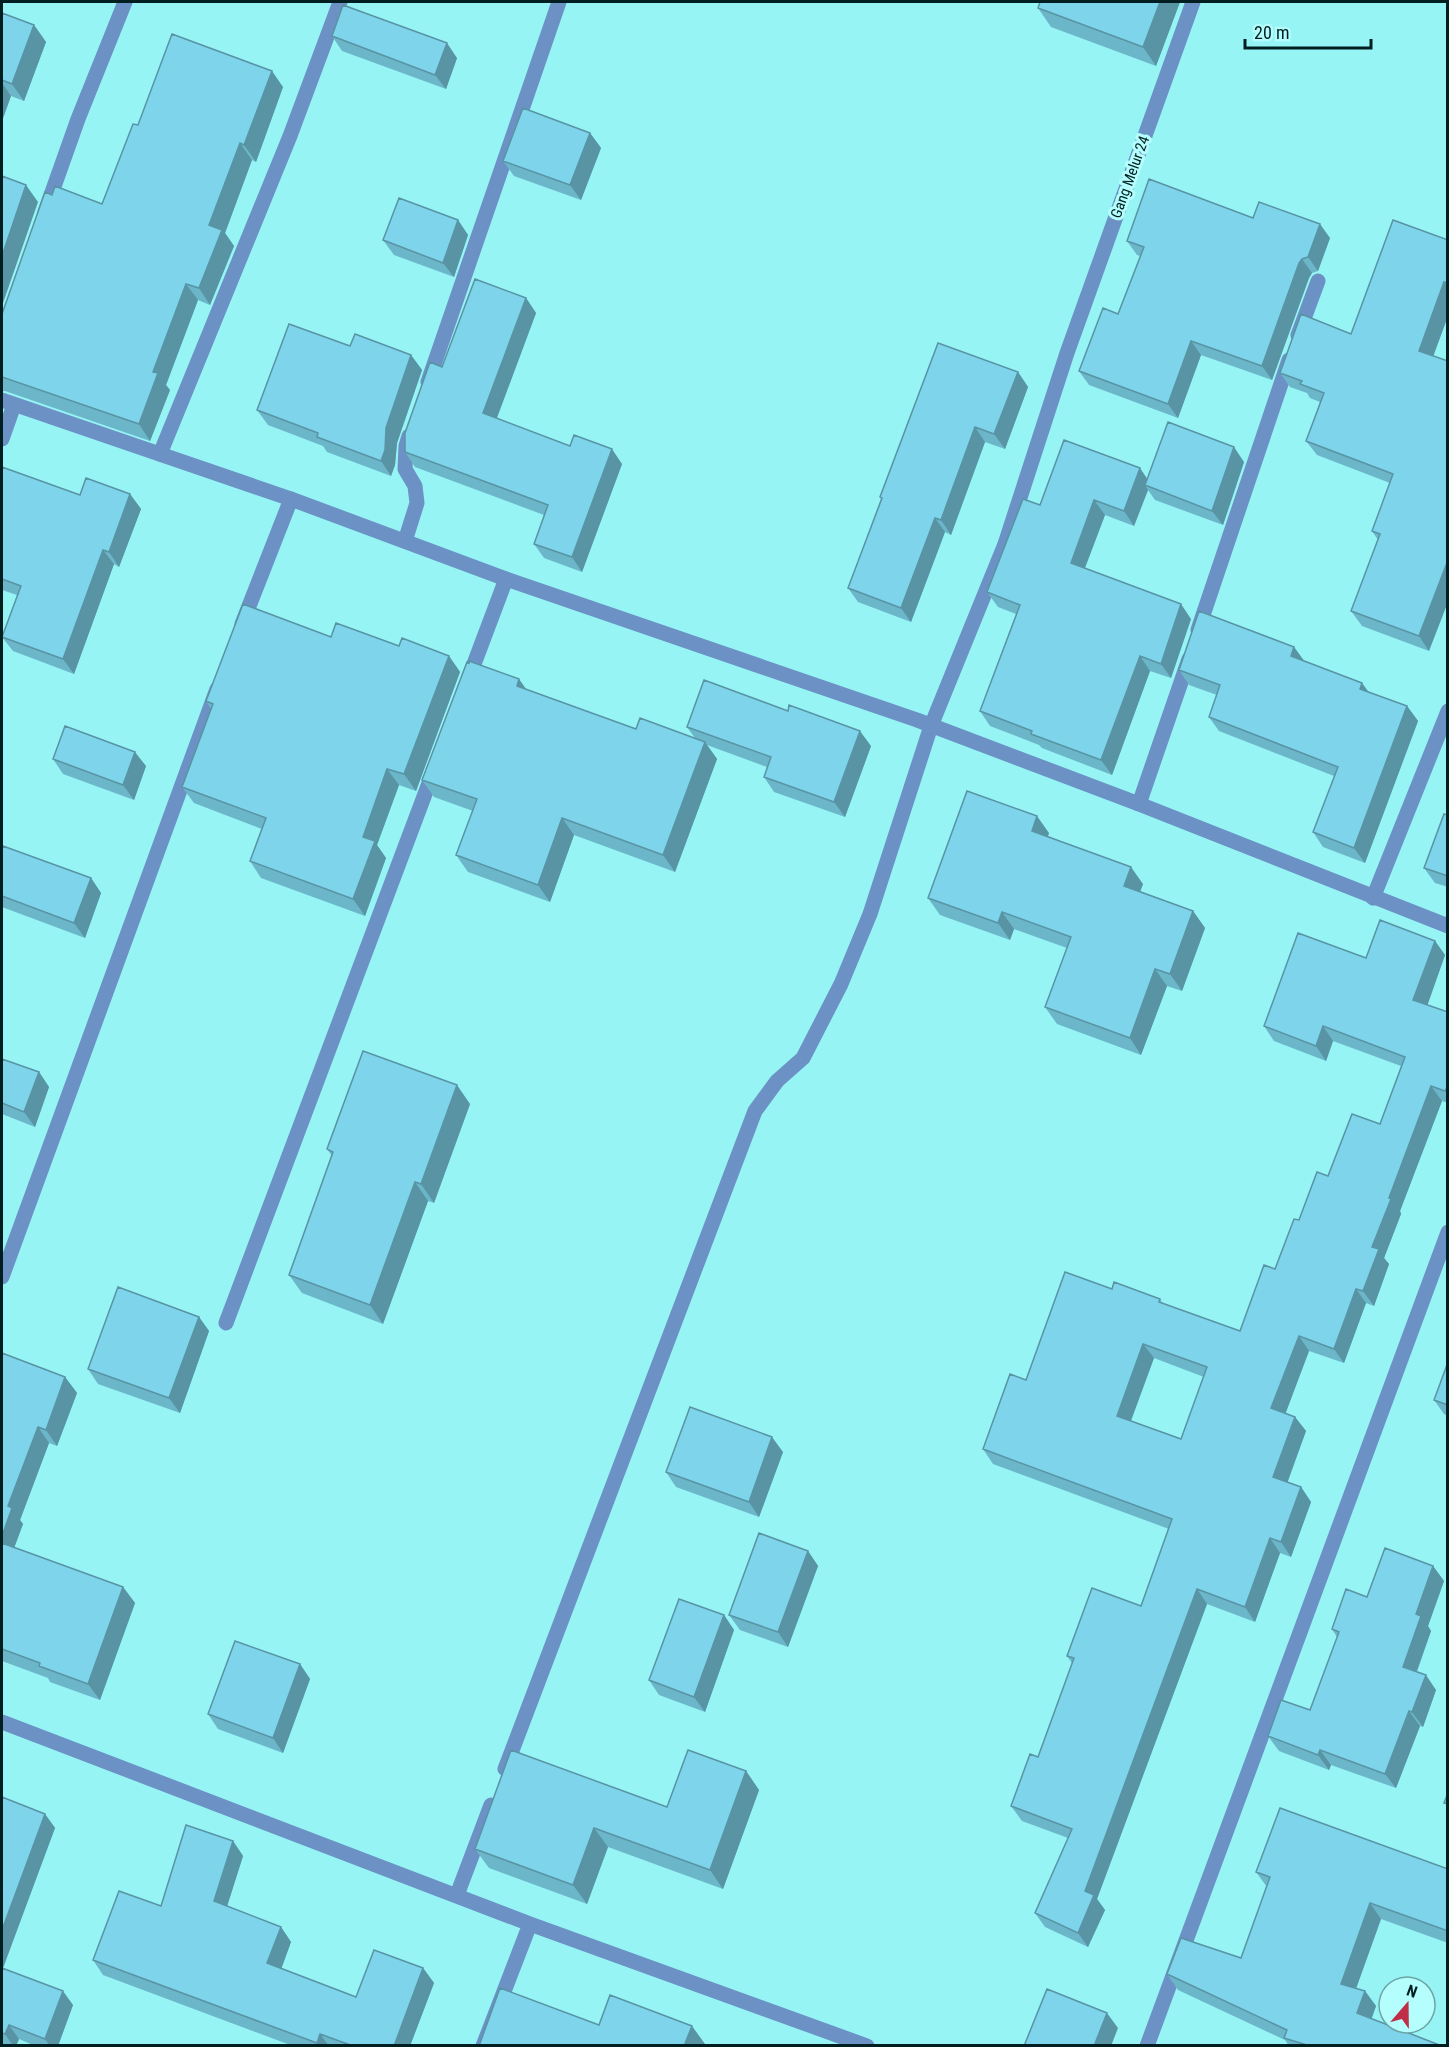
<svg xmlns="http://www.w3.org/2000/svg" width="1449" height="2047" font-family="'Roboto Condensed',sans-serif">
<rect width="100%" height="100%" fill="#96f4f5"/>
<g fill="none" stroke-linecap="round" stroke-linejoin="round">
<path stroke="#6c91c4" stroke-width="15" d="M45 212 78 119 125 2
M1298 335 1318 281
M428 382 559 2
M2 439 14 405
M160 454 290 136 340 2
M405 541 417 503 415 486 405 469 406 446 409 436
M242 624 291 499
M1198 630 1289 360
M468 680 506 579
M1139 804 1189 659
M1373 898 1448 711
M2 1277 217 689
M226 1323 434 770
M2 1722 530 1924 867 2046
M505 1769 755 1111 777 1081 803 1058 841 984 870 914 931 726 1005 544 1067 353 1193 2
M457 1895 491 1805
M483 2046 530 1924
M1147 2046 1448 1232"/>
<path stroke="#6c91c4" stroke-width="15" d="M2 400 291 499 506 579 917 720 1139 804 1448 926"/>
</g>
<path fill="#6cb6ca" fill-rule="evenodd" d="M1180 2 1156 66 1051 27 1038 8Z
M2 13 34 25 46 42 24 101 11 96 2 121Z
M332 36 457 58 446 89 342 51Z
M283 87 256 162 252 160 225 233 234 246 210 305 198 300 166 385 170 390 150 441 5 391H2V314L52 195 102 204 138 125Z
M590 133 601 148 581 200 514 176 503 161Z
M1253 218 1330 238 1318 271 1312 273 1309 278 1272 380 1201 355 1178 418 1089 385 1079 371 1118 314 1140 256 1137 255 1127 241Z
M458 220 468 235 454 277 394 255 383 240Z
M1448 240V316L1433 356 1429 651 1362 626 1351 611 1378 540 1372 531 1390 483 1317 455 1306 441 1320 402 1310 398 1307 393 1290 387 1280 373 1351 334Z
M526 298 536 313 497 418 570 446 622 464 582 572 544 558 534 544 544 515 415 467 405 452 442 367Z
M350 346 411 355 422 370 397 443 395 465 391 476 327 452 323 446 268 425 257 410Z
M1018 372 1028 387 1005 449 985 442 951 535 945 532 911 622 858 602 848 588 881 499 880 497Z
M1244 462 1223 525 1155 500 1148 490 1134 526 1105 515 1085 568 1191 619 1171 678 1150 671 1112 775 1042 748 1039 745 990 726 980 711 1016 614 998 607 987 592 1040 505 1147 479Z
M2 467 80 495 130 494 141 509 119 567 114 564 74 674 13 651 2 637 17 595 2 590Z
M331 637 399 646 449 656 460 672 416 791 399 785 377 845 386 858 365 916 261 878 250 861 262 829 194 803 182 787 211 709 206 701Z
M1294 647 1304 661 1362 683 1368 692 1407 706 1418 721 1365 863 1323 847 1313 832 1334 776 1219 731 1209 717 1217 695 1189 685 1179 670Z
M527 690 636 729 695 738 687 727 871 746 845 817 774 792 764 777 767 767 707 745 717 759 675 872 574 835 550 902 468 872 456 855 473 811 434 797 422 780Z
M53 759 146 766 134 800 63 774Z
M1448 815V887L1435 883 1424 868Z
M1049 833 1048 836 1143 884 1140 891 1193 911 1205 928 1182 991 1167 986 1141 1055 1057 1024 1045 1007 1067 948 1014 929 1010 940 940 915 928 898Z
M2 849 91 878 101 893 85 938 2 907Z
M1435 941 1445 955 1427 1005 1448 1012V1103L1442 1101 1400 1211 1401 1214 1384 1258 1389 1264 1374 1306 1366 1303 1344 1363 1309 1351 1285 1413 1295 1417 1306 1431 1287 1482 1301 1487 1311 1502 1291 1557 1280 1553 1255 1622 1207 1604 1097 1899 1105 1910 1088 1947 1045 1927 1035 1913 1068 1838 1022 1821 1011 1806 1038 1757 1072 1663 1067 1656 1141 1606 1169 1529 993 1464 983 1449 1026 1380 1112 1289 1160 1299 1163 1304 1240 1331 1275 1269 1299 1220 1328 1176 1380 1124 1401 1066 1333 1041 1326 1061 1274 1041 1264 1026 1366 958ZM1154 1358 1204 1377 1181 1439 1131 1421Z
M2 1059 39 1072 49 1087 35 1127 2 1114Z
M470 1104 434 1203 428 1201 383 1324 302 1293 289 1275 332 1156 327 1149Z
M199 1317 209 1331 180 1413 98 1384 88 1369Z
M2 1353 65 1377 77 1393 57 1446 49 1443 20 1520 23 1524 14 1548 123 1587 135 1603 100 1700 50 1682 48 1678 2 1661Z
M1448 1362V1416L1444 1414 1434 1400Z
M783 1452 759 1517 676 1487 666 1472Z
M808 1551 818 1566 788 1647 740 1630 729 1615Z
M1433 1566 1444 1581 1428 1626 1431 1631 1417 1672 1436 1690 1423 1727 1420 1726 1396 1788 1331 1765 1329 1770 1279 1751 1268 1736 1310 1710 1337 1637 1332 1629Z
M724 1615 734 1630 705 1712 659 1695 649 1680Z
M300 1664 310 1679 283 1753 218 1729 208 1714Z
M746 1771 759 1790 723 1889 608 1847 587 1904 489 1868 475 1849 667 1807Z
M2 1797 45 1814 55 1828 2 1968 73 2005 58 2046H35L19 2039 16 2046H7L2 2043Z
M233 1841 243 1856 227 1906 281 1927 291 1942 281 1968 356 1997 423 1968 434 1983 410 2046H293L103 1975 93 1960 161 1906Z
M1448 1869V1943L1381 1919 1356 1988 1365 1991 1376 2006 1371 2019 1442 2046H1289L1285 2040 1178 1990 1167 1974 1241 1958 1267 1887 1256 1872Z"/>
<path fill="#5894a4" d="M1160 2H1180L1156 66 1143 47Z
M34 25 46 42 24 101 12 84Z
M447 43 457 58 446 89 435 75Z
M272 71 283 87 256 162 244 145Z
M2 83 11 96 2 121Z
M590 133 601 148 581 200 570 185Z
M240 143 252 160 225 233 234 246 210 305 199 288 209 225Z
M26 185 38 202 2 306V256Z
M458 220 468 235 454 277 443 263Z
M1320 224 1330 238 1318 271 1308 257Z
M1302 259 1312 273 1309 278 1272 380 1262 366 1299 263Z
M1444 282 1448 286V316L1430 365 1419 351Z
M186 284 198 300 166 385 170 390 150 441 139 424 153 372Z
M526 298 536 313 493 428 483 413Z
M1191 341 1201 355 1178 418 1168 404Z
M411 355 422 370 397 443 395 465 391 476 381 461 386 428Z
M1018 372 1028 387 1005 449 994 434Z
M975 427 985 442 951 535 941 520Z
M1234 447 1244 462 1223 525 1212 511Z
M612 449 622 464 582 572 572 557Z
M1140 468 1150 483 1145 485 1148 490 1134 526 1124 511Z
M130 494 141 509 119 567 109 552Z
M1094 500 1105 515 1081 578 1071 563Z
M935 518 945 532 911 622 901 608Z
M103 550 114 564 74 674 63 659Z
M1448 560V602L1429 651 1419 636Z
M1181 604 1191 619 1171 678 1161 664Z
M1294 647 1305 662 1291 656Z
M449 656 460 672 416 791 404 774Z
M1140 656 1150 671 1112 775 1101 760Z
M519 679 531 696 517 686Z
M1362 683 1373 698 1360 689Z
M1407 706 1418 721 1365 863 1354 848Z
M860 731 871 746 845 817 834 802Z
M705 742 717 759 675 872 663 855Z
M135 752 146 766 134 800 123 785Z
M387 769 399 785 377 845 386 858 365 916 353 899 363 837Z
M1037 816 1049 833 1044 847 1032 831Z
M562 818 574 835 550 902 538 885Z
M1131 867 1143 884 1136 903 1124 886Z
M91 878 101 893 85 938 74 923Z
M1193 911 1205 928 1182 991 1170 974Z
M1002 912 1014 929 1010 940 998 923Z
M1435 941 1445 955 1424 1015 1413 1000Z
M1155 969 1167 986 1141 1055 1130 1038Z
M1323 1026 1333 1041 1326 1061 1316 1046Z
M39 1072 49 1087 35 1127 24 1112Z
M457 1085 470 1104 434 1203 421 1184Z
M1431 1086 1442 1101 1400 1211 1401 1214 1384 1258 1389 1264 1374 1306 1363 1291 1372 1247 1389 1198Z
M415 1182 428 1201 383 1324 370 1305Z
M1356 1289 1366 1303 1344 1363 1334 1349Z
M199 1317 209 1331 180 1413 169 1398Z
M1299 1336 1309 1351 1282 1423 1271 1408Z
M1143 1344 1154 1358 1127 1431 1117 1416Z
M65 1377 77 1393 57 1446 46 1430Z
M1295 1417 1306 1431 1284 1492 1273 1477Z
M38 1427 49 1443 20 1520 23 1524 10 1559 2 1546V1536L8 1506Z
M772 1437 783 1452 759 1517 749 1502Z
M1301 1487 1311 1502 1291 1557 1281 1542Z
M1270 1538 1280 1553 1255 1622 1245 1607Z
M808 1551 818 1566 788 1647 778 1632Z
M1433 1566 1444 1581 1428 1626 1431 1631 1413 1681 1403 1667 1416 1614Z
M123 1587 135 1603 100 1700 88 1684Z
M1197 1589 1207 1604 1097 1899 1105 1910 1088 1947 1078 1933 1085 1891Z
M724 1615 734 1630 705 1712 694 1697Z
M300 1664 310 1679 283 1753 273 1738Z
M1426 1675 1436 1690 1423 1727 1412 1712Z
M1409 1711 1420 1726 1396 1788 1385 1774Z
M1320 1750 1331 1765 1329 1770 1318 1755Z
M746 1771 759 1790 723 1889 710 1870Z
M45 1814 55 1828 2 1971V1930Z
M594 1828 608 1847 587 1904 573 1885Z
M233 1841 243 1856 224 1916 214 1901Z
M1370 1903 1381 1919 1352 2000 1341 1984Z
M281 1927 291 1942 278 1978 267 1963Z
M423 1968 434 1983 410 2046H394Z
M63 1991 73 2005 58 2046H50L45 2039Z
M1365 1991 1376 2006 1368 2029 1357 2013Z
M1107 2013 1118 2028 1111 2046H1094Z
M9 2025 19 2039 16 2046H13L5 2034Z
M692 2026 705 2044 704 2046H684Z
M320 2034 329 2046H318L317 2043Z"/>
<path fill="#7ed4eb" stroke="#5894a4" stroke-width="1.5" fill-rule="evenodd" d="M1040 2H1160L1143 47 1038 8Z
M343 5 447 43 435 75 332 36Z
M2 13 34 25 12 84 2 80Z
M172 34 272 71 244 145 240 143 209 225 222 230 199 288 186 284 153 372 158 373 139 424 2 377V314L45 192 52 195 55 186 102 204 133 124 138 125Z
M523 108 590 133 570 185 503 161Z
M2 176 26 185 2 256Z
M1149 179 1253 218 1259 202 1320 224 1308 257 1302 259 1299 263 1262 366 1191 341 1168 404 1079 371 1103 308 1118 314 1144 247 1127 241Z
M399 198 458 220 443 263 383 240Z
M1393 220 1448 240V283L1444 282 1419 351 1448 361V560L1419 636 1351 611 1380 534 1372 531 1393 474 1306 441 1324 393 1300 384 1302 381 1280 373 1301 314 1351 334Z
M475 279 526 298 483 413 570 446 574 435 612 449 572 557 534 544 548 505 405 452V433L430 362 442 367Z
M289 324 350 346 355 334 411 355 386 428 385 450 381 461 317 437 318 433 257 410Z
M938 343 1018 372 994 434 975 427 941 520 935 518 901 608 848 588 882 498 880 497Z
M1168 422 1234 447 1212 511 1145 485Z
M1064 440 1140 468 1124 511 1094 500 1071 563 1181 604 1161 664 1140 656 1101 760 1031 734 1032 731 980 711 1020 605 987 592 1023 499 1040 505Z
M2 467 80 495 86 478 130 494 109 552 103 550 63 659 2 637 21 586 2 579Z
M243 604 331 637 336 623 399 646 402 638 449 656 404 774 387 769 363 837 375 841 353 899 250 861 266 818 182 787 213 704 206 701Z
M1199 611 1294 647 1291 656 1362 683 1360 689 1407 706 1354 848 1313 832 1338 767 1209 717 1220 685 1179 670Z
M469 661 519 679 517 686 636 729 640 718 705 742 663 855 562 818 538 885 456 855 477 799 422 780 467 662 469 663Z
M704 680 788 711 789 705 860 731 834 802 764 777 771 757 687 727Z
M65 726 135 752 123 785 53 759Z
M967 791 1037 816 1032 831 1131 867 1124 886 1193 911 1170 974 1155 969 1130 1038 1045 1007 1071 937 1002 912 998 923 928 898Z
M1444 814 1448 815V876L1424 868Z
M3 846 91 878 74 923 2 896V849Z
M1380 920 1435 941 1413 1000 1448 1012V1085L1445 1091 1431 1086 1389 1198 1391 1199 1372 1247 1379 1249 1363 1291 1356 1289 1334 1349 1299 1336 1271 1408 1295 1417 1273 1477 1301 1487 1281 1542 1270 1538 1245 1607 1197 1589 1085 1891 1094 1895 1078 1933 1035 1913 1072 1829 1011 1806 1030 1754 1038 1757 1074 1658 1067 1656 1092 1588 1141 1606 1172 1519 983 1449 1010 1374 1026 1380 1065 1272 1112 1289 1114 1282 1160 1299 1159 1302 1240 1331 1264 1265 1275 1269 1294 1219 1299 1220 1317 1172 1328 1176 1352 1114 1380 1124 1405 1057 1323 1026 1316 1046 1264 1026 1298 933 1366 958ZM1143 1344 1207 1367 1181 1439 1117 1416Z
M363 1051 457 1085 421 1184 415 1182 370 1305 289 1275 333 1152 327 1149Z
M2 1059 39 1072 24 1112 2 1103Z
M118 1287 199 1317 169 1398 88 1369Z
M2 1353 65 1377 46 1430 38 1427 8 1506 12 1508 2 1536Z
M1448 1362V1405L1434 1400Z
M690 1407 772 1437 749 1502 666 1472Z
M759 1533 808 1551 778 1632 729 1615Z
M2 1543 123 1587 88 1684 39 1666 40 1663 2 1649Z
M1385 1548 1433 1566 1416 1614 1421 1616 1403 1667 1426 1675 1412 1712 1409 1711 1385 1774 1320 1750 1318 1755 1268 1736 1281 1700 1310 1710 1339 1632 1332 1629 1346 1589 1367 1597Z
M679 1599 724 1615 694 1697 649 1680Z
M235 1641 300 1664 273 1738 208 1714Z
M511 1750 667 1807 688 1750 746 1771 710 1870 594 1828 573 1885 475 1849Z
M1448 1793V1804L1444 1803Z
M2 1797 45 1814 2 1930Z
M1280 1808 1448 1869V1931L1370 1903 1341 1984 1365 1991 1357 2013 1442 2046H1310L1284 2038 1287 2030 1167 1974 1181 1938 1241 1958 1270 1877 1256 1872Z
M186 1825 233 1841 214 1901 281 1927 267 1963 356 1997 374 1950 423 1968 394 2046H353L320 2034 317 2043 93 1960 119 1891 161 1906Z
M2 1968 63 1991 45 2039 9 2025 5 2034 2 2033Z
M500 1988 599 2025 610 1995 692 2026 684 2046H479Z
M1047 1989 1107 2013 1094 2046H1024Z"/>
<g text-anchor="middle" stroke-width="6" stroke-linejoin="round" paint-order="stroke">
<g font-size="15" fill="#011f20" stroke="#b5fefe">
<text transform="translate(1130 177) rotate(-70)" y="5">Gang Melur 24</text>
</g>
</g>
<rect width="1449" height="2047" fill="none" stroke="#011f20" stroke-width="6"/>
<g transform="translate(1407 2005) rotate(20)"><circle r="28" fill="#b5fefe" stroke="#6da5a5" stroke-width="1.5"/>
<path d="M0-4.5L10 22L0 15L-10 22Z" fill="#bf2e46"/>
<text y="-9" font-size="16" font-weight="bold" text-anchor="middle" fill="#011f20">N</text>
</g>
<path d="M1245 39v9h126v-9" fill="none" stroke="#011f20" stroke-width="3"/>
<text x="1254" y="39" font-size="18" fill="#011f20" stroke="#b5fefe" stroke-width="4.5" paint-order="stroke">20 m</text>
</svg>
